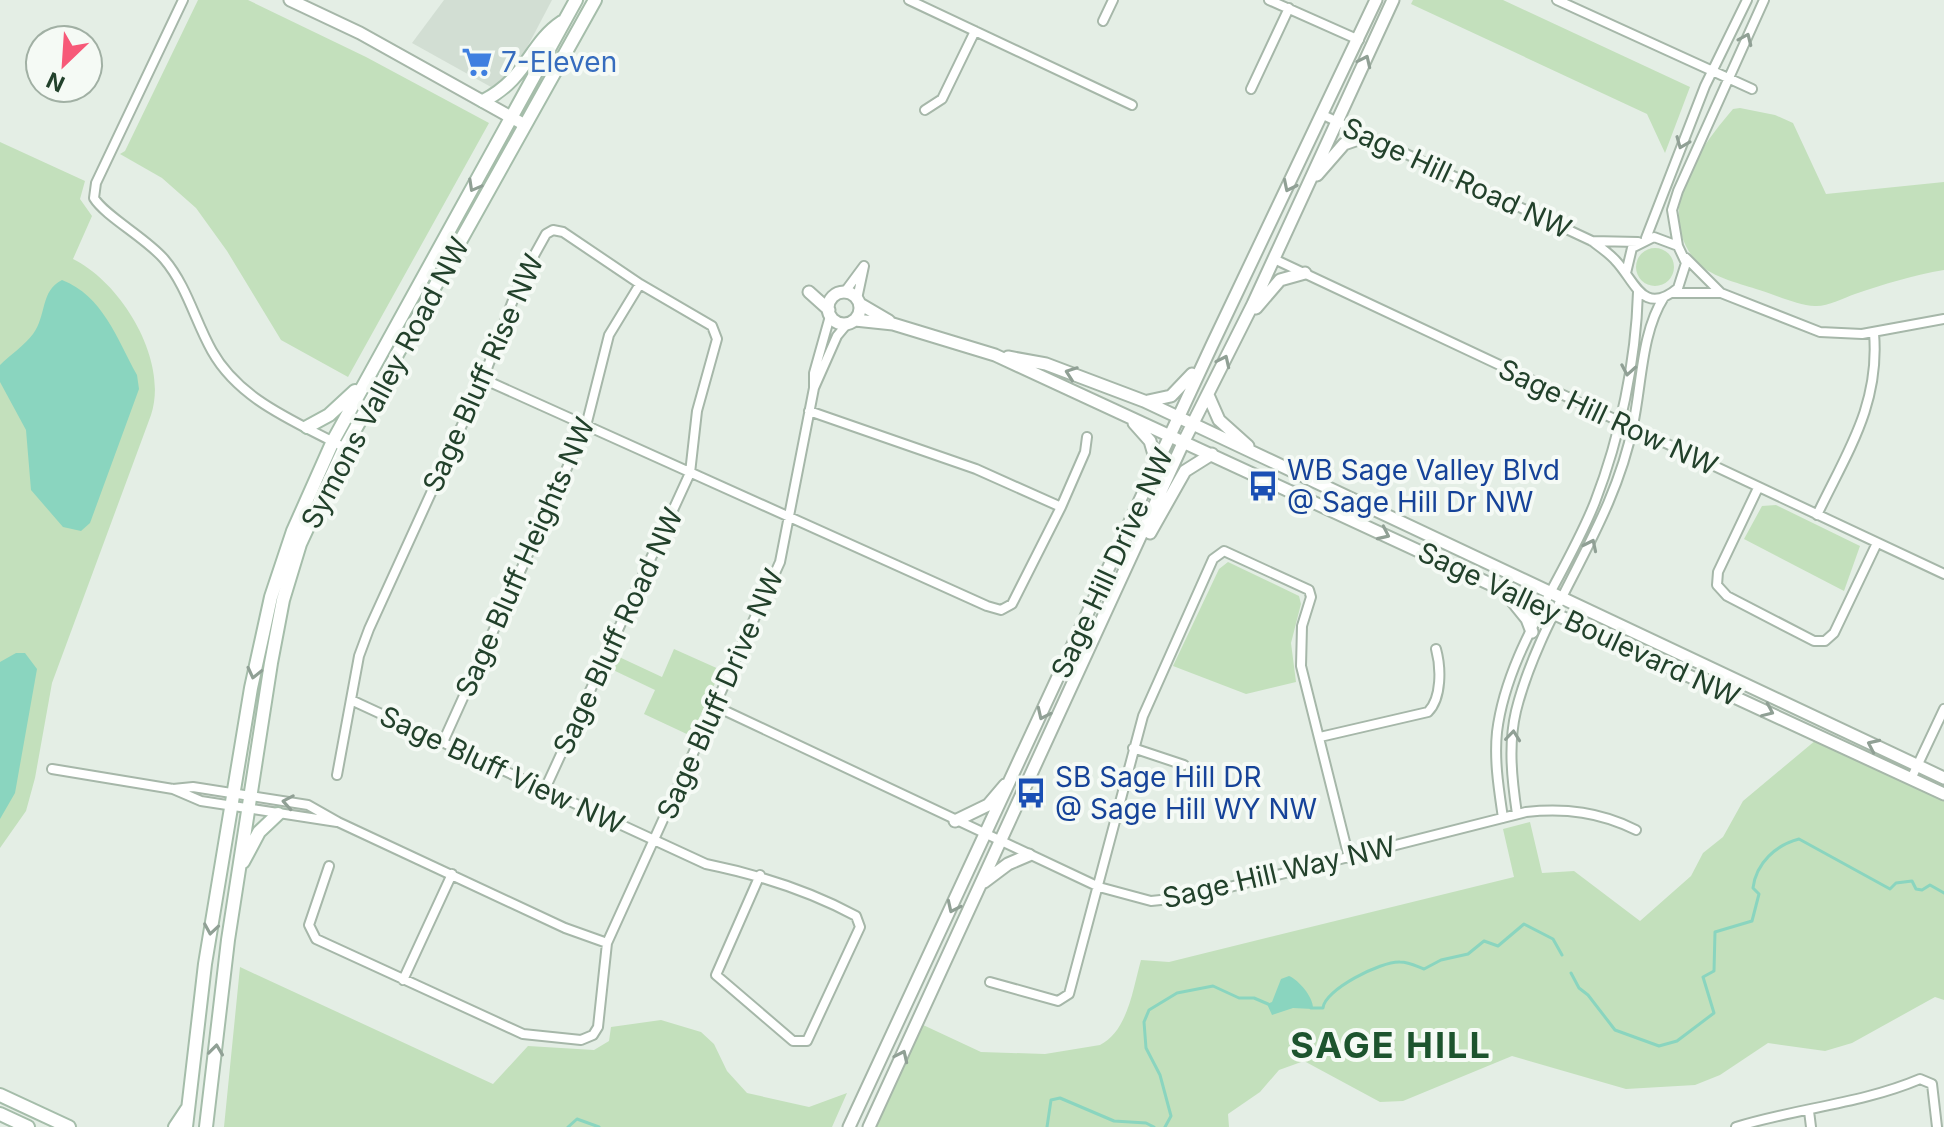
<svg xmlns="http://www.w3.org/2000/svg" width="1944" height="1127" font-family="Inter,sans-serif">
<rect width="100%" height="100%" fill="#e4eee5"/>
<path fill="#d2ded3" d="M444 0H552L512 76 491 87 412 43Z"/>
<path fill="#c3e0bc" d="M198 0H248L366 57 489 123 348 377 281 340 227 251 196 208 162 178 120 154 125 151Z
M1413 0H1503L1690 87 1665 153 1647 114 1411 4Z
M1740 108 1775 115 1793 123 1826 194 1944 182V270C1913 275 1885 284 1855 294 1844 298 1826 307 1815 306 1796 305 1774 294 1756 289 1738 283 1708 276 1695 260 1654 209 1699 149 1733 109Z
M0 142 85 181 80 199 92 216 73 259C122 283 169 361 151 415L52 683 35 778 26 811 0 848Z
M1636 267a19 19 0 1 1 38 0a19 19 0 1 1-38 0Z
M1776 505 1860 546 1844 591 1744 539 1762 506Z
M1228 562 1299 596 1301 604 1291 643 1296 682 1246 694 1173 666 1219 569Z
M674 649 721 670 691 736 644 714 655 690 611 669 617 656 662 677Z
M1816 740 1944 800V1000L1935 997 1852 1043 1825 1051 1768 1043 1720 1075 1695 1085 1626 1089 1512 1056 1403 1101 1380 1102 1304 1061 1279 1070 1260 1092 1228 1114 1229 1127H874L921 1024 981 1052 1045 1054 1100 1045C1128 1031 1133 988 1141 960L1169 962 1514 877 1503 829 1530 822 1542 873 1574 871 1640 921 1691 876 1703 853 1723 837 1743 801Z
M240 967 493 1084 528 1046 594 1050 609 1041 611 1027 661 1020 701 1032 714 1044 727 1071 747 1093 809 1107 847 1093 832 1127H224Z"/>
<path fill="#8ad5bf" d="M62 280C103 296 117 339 137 375L139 389 90 523 81 531 63 527 31 490 26 430 0 382V365C10 355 25 345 33 334 47 315 40 291 62 280Z
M16 653H25L37 669 15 793 0 819V662Z
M1289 976C1299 980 1314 998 1313 1009L1293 1008 1272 1015 1267 1004 1272 1002 1281 979Z"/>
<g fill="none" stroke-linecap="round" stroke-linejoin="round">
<path stroke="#8ad5bf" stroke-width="3" d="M1571 973 1579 988 1588 995 1615 1030 1659 1046 1677 1041 1714 1013 1703 977 1714 971 1715 932 1752 921 1759 894 1753 888C1756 863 1776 845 1799 839L1890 889 1896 883 1912 881 1916 889 1922 890 1930 885 1944 893
M1311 1008H1323C1324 990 1381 961 1400 962 1409 962 1416 966 1424 969L1441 960 1468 954 1484 941 1498 946 1524 924 1553 939 1562 955
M568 1127 577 1119 599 1127
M1047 1127 1051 1100 1060 1098 1114 1121 1146 1123 1154 1127
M1165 1127 1171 1116 1160 1075 1146 1048 1144 1022 1149 1010 1177 993 1213 986 1239 998H1254L1268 1004"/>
<g stroke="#a6b7a9" stroke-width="12">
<path id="minor" d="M183 0 96 183 94 198C105 216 146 238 164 259 187 286 195 321 212 351 240 401 297 422 345 448
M909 0 1132 105
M1269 0 1359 40
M1557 0 1752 89
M1103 21 1113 0
M1251 89 1289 8
M925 110 942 99 975 31
M1323 115 1592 241C1600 247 1609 253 1616 261 1635 281 1643 317 1678 288L1686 263 1678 246 1654 237 1632 248 1626 273
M1646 238 1705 86 1747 0
M1592 241 1638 242
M1678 246 1672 210 1678 191 1764 0
M1686 258 1721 293 1820 332 1862 334 1944 319
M1274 259 1944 574
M844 293 864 266 857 299
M1672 293H1721
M483 379 987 606 1001 610 1012 604 1061 507 976 469 809 411
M814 388 837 336 847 324
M1758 488 1718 572 1717 585 1727 596 1814 641H1825L1834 633 1877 543
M1061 507 1085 452 1087 437
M1817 515C1847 452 1880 405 1874 333
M351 700 706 864C760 875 808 890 856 916L860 927 807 1041H793L716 975 760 875
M717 707 1099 887 1151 901 1190 897 1526 812C1566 808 1600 812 1636 830
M1320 737 1428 712C1442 698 1441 667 1436 649
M443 742 586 426 609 335 640 284
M1133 748 1184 765
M52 769 173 789 193 787 308 805 338 822 565 928 607 943
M337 775 359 656 369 629 483 379 521 279 546 234 553 230 563 232 640 284 712 326 717 339 697 411 690 473 545 789
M1911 779 1944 709
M173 789 201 801 337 822
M1517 814C1512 780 1508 745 1516 711 1541 611 1613 528 1633 425 1642 384 1641 333 1664 297
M1503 818C1499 790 1494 761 1497 732 1507 650 1565 578 1595 502 1620 437 1636 362 1638 292
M329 866 309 925 316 939 523 1034 581 1040 593 1035 598 1027 607 943 780 562 814 388V373L830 316
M403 980 452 874
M990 982 1058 1001 1069 994 1143 716 1213 559 1224 551 1309 590 1311 597 1302 626 1301 666 1349 858
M1809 1111 1811 1127
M1736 1127C1797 1108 1861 1104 1920 1079L1932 1084 1937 1127"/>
</g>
<g stroke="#a6b7a9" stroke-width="15">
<path id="tertiary" d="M290 0 360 33 525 125
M1317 175 1344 144 1367 136
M809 292 829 310
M828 308a16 16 0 1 1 32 0a16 16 0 1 1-32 0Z
M860 304 889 321
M1256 308 1280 280 1305 273
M855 320 893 324 995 355 1944 794
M1008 357 1046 364 1144 401 1944 778
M1208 395 1219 420 1248 446
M1148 401 1171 396 1192 374
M1134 423 1150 441 1157 465
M1150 533 1185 471 1212 454
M1506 593 1527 619 1532 632
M955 821 988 805 1005 785
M984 882 1008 864 1029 855
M849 1127 1212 345 1376 0
M869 1127 1184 441 1253 304 1393 0"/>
</g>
<g stroke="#a5bdaa" stroke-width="16">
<path id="secondary" d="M483 101C528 78 529 44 562 22
M307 427 329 415 355 391
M243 862 259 832 278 814
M0 1095 69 1127
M0 1114 28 1127
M175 1127 187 1109
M186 1127 205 964 251 688 271 597 293 531 333 441 576 0
M206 1127 228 940 271 663 283 600 300 544 343 451 595 0"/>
</g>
<use href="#minor" stroke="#fff" stroke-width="8"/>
<use href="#tertiary" stroke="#fff" stroke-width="11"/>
<use href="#secondary" stroke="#fff" stroke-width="12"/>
</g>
<defs><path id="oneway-chevron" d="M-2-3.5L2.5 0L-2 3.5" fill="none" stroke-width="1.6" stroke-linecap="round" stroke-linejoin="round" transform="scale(2)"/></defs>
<g stroke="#90a095">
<use href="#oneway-chevron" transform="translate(1746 39) rotate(-66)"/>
<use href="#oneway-chevron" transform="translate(1365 61) rotate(-65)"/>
<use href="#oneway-chevron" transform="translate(1682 143) rotate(112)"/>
<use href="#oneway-chevron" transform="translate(474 186) rotate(119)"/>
<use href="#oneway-chevron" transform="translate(1289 186) rotate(116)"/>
<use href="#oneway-chevron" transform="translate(1224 361) rotate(-65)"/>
<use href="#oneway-chevron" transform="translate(1628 370) rotate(100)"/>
<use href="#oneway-chevron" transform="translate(1071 373) rotate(-160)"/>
<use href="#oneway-chevron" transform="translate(1384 534) rotate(25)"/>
<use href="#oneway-chevron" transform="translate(1591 545) rotate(-64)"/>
<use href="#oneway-chevron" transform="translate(254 673) rotate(103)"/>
<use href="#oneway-chevron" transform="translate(1768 711) rotate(24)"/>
<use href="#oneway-chevron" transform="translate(1043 714) rotate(115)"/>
<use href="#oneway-chevron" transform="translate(1513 736) rotate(-84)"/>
<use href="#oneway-chevron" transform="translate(1873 745) rotate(-155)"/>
<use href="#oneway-chevron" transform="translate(288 802) rotate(-170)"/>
<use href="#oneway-chevron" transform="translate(953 907) rotate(115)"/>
<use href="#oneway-chevron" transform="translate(211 929) rotate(99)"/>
<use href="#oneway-chevron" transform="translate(216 1050) rotate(-83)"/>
<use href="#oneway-chevron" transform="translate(902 1056) rotate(-65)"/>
</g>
<defs>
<g id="supermarket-bare" transform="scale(2.4)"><path d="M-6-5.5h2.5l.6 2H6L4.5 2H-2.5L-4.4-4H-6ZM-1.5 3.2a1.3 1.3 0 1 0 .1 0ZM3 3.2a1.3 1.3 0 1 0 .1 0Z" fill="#3f7fe0" stroke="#f5faf5" stroke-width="2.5" paint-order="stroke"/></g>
<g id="bus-bare" transform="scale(2.4)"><path d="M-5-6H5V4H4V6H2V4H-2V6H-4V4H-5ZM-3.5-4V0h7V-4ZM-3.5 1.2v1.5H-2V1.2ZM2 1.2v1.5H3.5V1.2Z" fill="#1a4fb4" stroke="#f5faf5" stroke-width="2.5" paint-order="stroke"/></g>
</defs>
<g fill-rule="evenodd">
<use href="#supermarket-bare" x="477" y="62"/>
<use href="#bus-bare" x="1263" y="486"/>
<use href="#bus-bare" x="1031" y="793"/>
</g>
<g text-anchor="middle" stroke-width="8" stroke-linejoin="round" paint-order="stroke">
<g font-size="28" fill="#366cbe" stroke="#f5faf5" text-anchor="start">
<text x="501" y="72">7-Eleven</text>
</g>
<g font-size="28" fill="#22412b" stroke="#f5faf5">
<text transform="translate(1457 178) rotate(25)" y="10">Sage Hill Road NW</text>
<text transform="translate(483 373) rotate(-66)" y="10">Sage Bluff Rise NW</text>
<text transform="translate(385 383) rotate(-62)" y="10">Symons Valley Road NW</text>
<text transform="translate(1608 417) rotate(25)" y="10">Sage Hill Row NW</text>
<text transform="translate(525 557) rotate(-66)" y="10">Sage Bluff Heights NW</text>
<text transform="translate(1112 563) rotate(-65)" y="10">Sage Hill Drive NW</text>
<text transform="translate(1579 624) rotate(25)" y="10">Sage Valley Boulevard NW</text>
<text transform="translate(618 631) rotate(-65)" y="10">Sage Bluff Road NW</text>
<text transform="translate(720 694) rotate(-66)" y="10">Sage Bluff Drive NW</text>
<text transform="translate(502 770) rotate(25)" y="10">Sage Bluff View NW</text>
<text transform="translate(1279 872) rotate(-13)" y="10">Sage Hill Way NW</text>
</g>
<g font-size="28" fill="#164399" stroke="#f5faf5" text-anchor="start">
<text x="1287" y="480">WB Sage Valley Blvd<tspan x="1287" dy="32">@ Sage Hill Dr NW</tspan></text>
<text x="1055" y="787">SB Sage Hill DR<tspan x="1055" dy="32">@ Sage Hill WY NW</tspan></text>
</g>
<g font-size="36" font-weight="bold" letter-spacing="2" fill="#1d542e" stroke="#f5faf5">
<text x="1391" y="1058">SAGE HILL</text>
</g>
</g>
<g transform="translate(64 64) rotate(205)"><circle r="38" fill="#f5faf5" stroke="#a1b0a4" stroke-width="2"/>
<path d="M0-6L14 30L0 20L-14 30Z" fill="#f75978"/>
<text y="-12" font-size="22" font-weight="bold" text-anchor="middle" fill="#22412b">N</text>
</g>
</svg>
